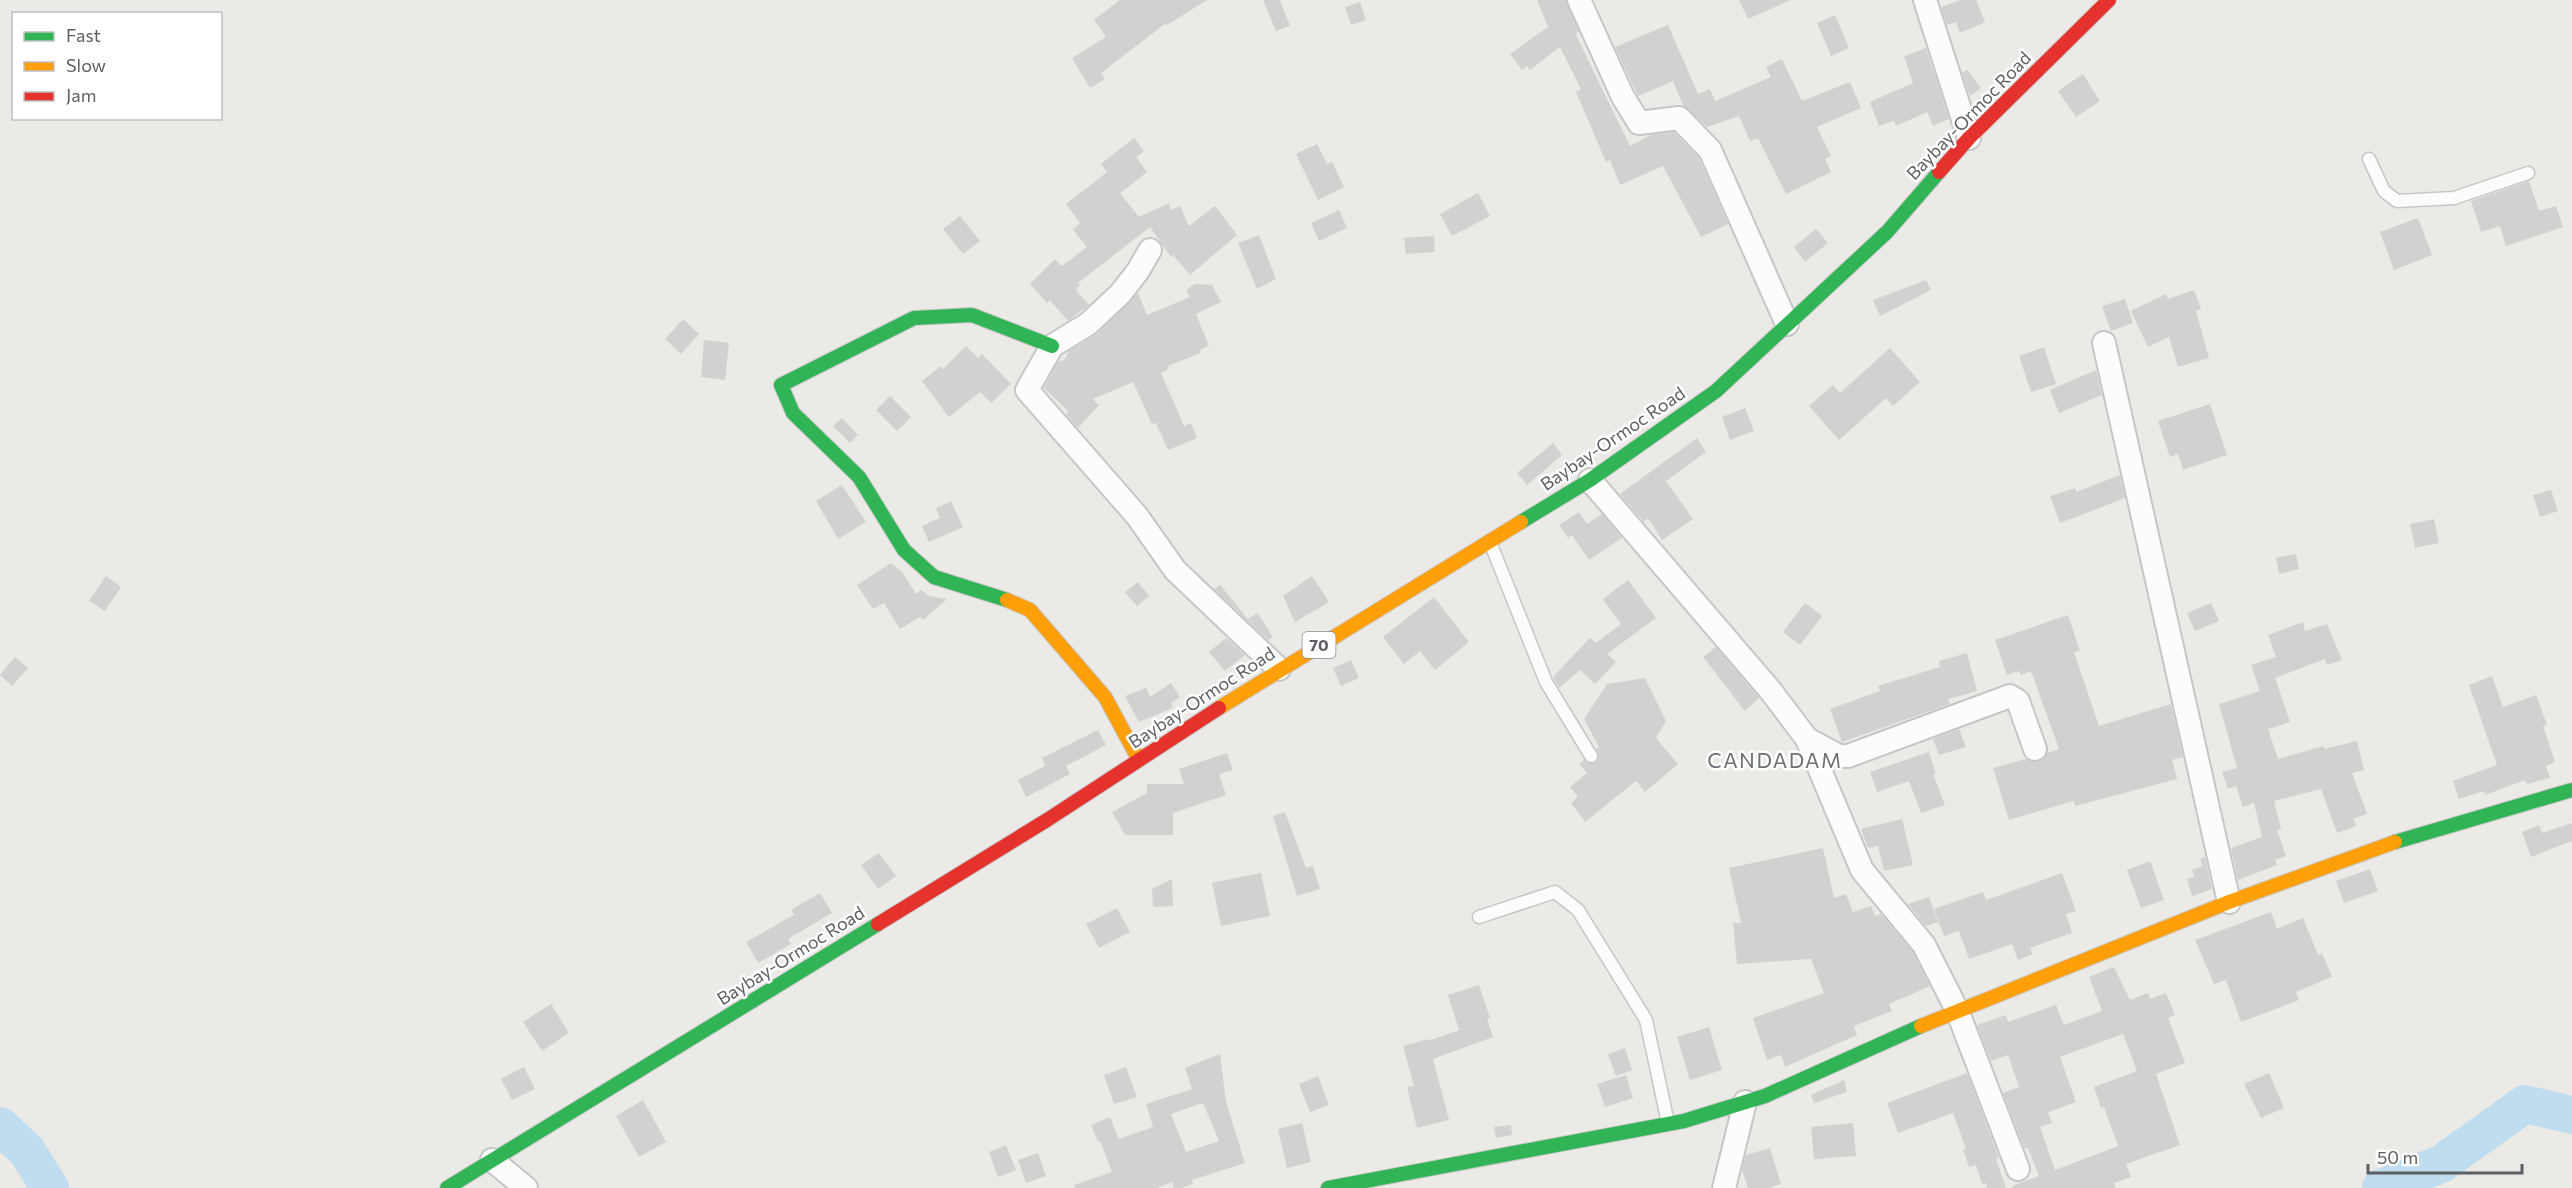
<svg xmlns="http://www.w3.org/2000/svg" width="2572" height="1188" font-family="Commissioner,sans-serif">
<rect width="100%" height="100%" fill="#ebeae7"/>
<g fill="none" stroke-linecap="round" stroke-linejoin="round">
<path stroke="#c0ddf0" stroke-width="38" d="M0 1126 27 1151 50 1188
M2381 1188 2441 1164 2525 1104 2572 1115"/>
</g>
<path fill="#d2d1cf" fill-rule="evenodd" d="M1120 0H1207L1167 25 1166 23 1101 73 1105 79 1090 88 1072 58 1106 37 1094 20Z
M1263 0H1280L1290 26 1276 31Z
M1537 0H1566L1579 32 1575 33 1630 146 1651 135 1674 132 1699 158 1728 224 1701 237 1663 166 1620 185 1610 160 1606 162 1576 92 1581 89 1560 47 1530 70 1527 66 1522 70 1510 54 1548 27Z
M1739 0H1791L1748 19Z
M1961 0H1976L1985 22 1960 33 1956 22 1947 25 1941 7Z
M1360 2 1366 20 1351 25 1345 7Z
M1835 15 1849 48 1831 56 1817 23Z
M1668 25 1698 94 1710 89 1715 101 1771 77 1766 67 1782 59 1802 101 1850 82 1861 108 1817 127 1831 156 1825 159 1831 172 1786 194 1758 138 1750 141 1739 116 1707 127 1683 105 1673 81 1638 96 1615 47Z
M1926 48 1949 119 1933 126 1927 112 1896 126 1894 121 1879 126 1870 102 1913 83 1904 56Z
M1967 70 1981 88 1970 96 1962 73Z
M2083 74 2100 101 2076 117 2058 91Z
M1134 138 1144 151 1136 157 1147 172 1120 193 1139 217 1169 203 1171 210 1180 206 1189 226 1215 206 1237 235 1190 275 1173 255 1171 257 1150 227 1078 283 1080 285 1076 290 1089 305 1068 321 1050 300 1047 303 1030 284 1055 259 1062 266 1087 247 1073 230 1080 223 1066 204 1107 172 1101 164Z
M1317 144 1327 164 1332 162 1344 187 1318 200 1296 154Z
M2529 181 2539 211 2556 206 2563 227 2506 246 2500 226 2481 232 2471 201Z
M1478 193 1490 216 1452 236 1440 214Z
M1339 210 1347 228 1319 241 1311 223Z
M960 216 980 241 963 254 943 229Z
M2418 218 2432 255 2394 270 2380 232Z
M1816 229 1828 243 1805 262 1794 247Z
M1259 235 1276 279 1257 289 1238 243Z
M1434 236 1435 252 1406 254 1404 238Z
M1926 280 1931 290 1880 316 1873 300Z
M1195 284 1212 285 1221 302 1196 314 1209 346 1200 350 1201 353 1168 366 1169 369 1161 373 1184 426 1191 423 1197 438 1168 450 1156 423 1152 424 1133 382 1093 399 1099 405 1078 428 1066 414 1068 411 1044 388 1058 362 1064 360 1069 351 1097 334 1138 293 1147 315 1190 297 1186 290Z
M2194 290 2201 309 2196 311 2209 358 2178 367 2169 337 2148 347 2131 311 2166 294 2168 299Z
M2125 299 2133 323 2111 331 2102 306Z
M683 319 699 334 681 354 665 339Z
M704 340 729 343 725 380 701 377Z
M966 346 978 358 982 354 1011 384 991 403 980 392 949 417 922 381 941 366 943 369Z
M2044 347 2056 384 2031 392 2019 356Z
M1890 348 1920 382 1893 406 1886 398 1839 440 1809 406 1833 385 1840 393Z
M2096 370 2102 395 2059 413 2050 390Z
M890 396 911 417 897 431 876 410Z
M2210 404 2227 455 2183 470 2178 454 2170 457 2158 421Z
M1745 408 1754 431 1730 440 1722 417Z
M842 418 858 435 850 443 833 426Z
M1697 438 1706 452 1666 481 1693 519 1662 540 1648 518 1644 522 1620 494Z
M1553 443 1562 455 1527 485 1517 473Z
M2120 475 2125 498 2060 523 2050 496 2075 488 2076 492Z
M842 485 866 522 838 539 816 501Z
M2551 490 2558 511 2540 517 2533 495Z
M951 501 963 527 929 542 922 526 940 518 936 508Z
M1579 512 1587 524 1602 514 1622 538 1589 560 1572 535 1568 538 1559 525Z
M2434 519 2439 543 2415 548 2410 524Z
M2296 554 2299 569 2279 574 2276 558Z
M891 563 902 572 916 594 921 590 929 596 947 599 923 620 920 617 900 629 884 603 873 609 857 585Z
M106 576 121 587 105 611 89 601Z
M1312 576 1329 602 1295 622 1283 596Z
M1628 580 1656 618 1607 654 1616 662 1595 684 1580 670 1559 688 1553 677 1590 638 1596 643 1621 624 1603 599Z
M1138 582 1149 596 1137 606 1125 592Z
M1220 585 1248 619 1258 613 1273 637 1268 640 1214 589Z
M1434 597 1469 642 1435 670 1420 651 1404 664 1383 637Z
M1805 603 1822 616 1800 645 1783 632Z
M2211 603 2219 621 2195 631 2187 613Z
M2068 615 2080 651 2074 652 2099 726 2171 704 2183 757 2172 760 2177 779 2075 806 2073 801 2009 820 1993 768 2026 759 2039 762 2048 753 2059 749 2031 671 2021 675 2019 671 2007 675 1995 640Z
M2303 622 2305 631 2327 624 2342 660 2327 665 2325 659 2275 678 2290 722 2268 729 2278 759 2324 746V749L2357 741 2364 770 2352 773 2367 814 2353 819 2356 826 2337 833 2321 789 2274 801 2281 829 2277 830 2286 856 2275 860 2277 865 2238 880 2231 848 2262 837 2254 803 2243 807 2236 786 2228 789 2222 772 2237 768 2219 704 2260 691 2251 665 2276 657 2268 635Z
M1226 638 1245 655 1225 671 1209 652Z
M1716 647 1759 698 1745 711 1703 657Z
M1967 653 1977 691 1948 699 1950 704 1842 742 1830 709 1880 691 1878 686 1940 667 1939 661Z
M15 657 28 668 12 686 0 675Z
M1351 660 1359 678 1341 686 1333 668Z
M2492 676 2503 707 2536 695 2547 725 2543 726 2555 762 2546 766 2550 778 2527 784 2525 780 2485 795 2484 791 2459 799 2453 781 2497 765 2469 685Z
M1645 678 1666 721 1656 738 1678 764 1645 792 1636 781 1585 822 1571 803 1578 797 1570 787 1587 773 1579 764 1584 760 1588 763H1595L1599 756 1596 749 1599 747 1584 719 1607 684Z
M1171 683 1180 697 1171 703 1173 708 1139 722 1125 696 1146 688 1150 697Z
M1959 729 1966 747 1939 755 1933 739Z
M1098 730 1106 745 1066 766 1070 774 1026 797 1018 780 1045 766 1042 758Z
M1929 752 1936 774H1933L1945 805 1921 813 1909 781 1877 792 1870 772Z
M1227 753 1233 770 1219 774 1226 795 1173 813V835H1125L1112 812 1147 793V784H1184L1179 769Z
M1285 812 1306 868 1313 866 1320 889 1297 896 1273 816Z
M1902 819 1913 865 1884 871 1878 846 1868 848 1861 829Z
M2572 823V841L2531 857 2522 832 2539 825 2542 833Z
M1823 848 1834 898 1846 894 1853 912 1871 906 1875 916 1881 914 1913 952 1930 986 1889 1004 1892 1011 1854 1026 1857 1035 1785 1067 1781 1055 1767 1060 1753 1018 1824 993 1811 959 1737 964 1733 923H1741L1729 868Z
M879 853 896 876 878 889 861 865Z
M2205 857 2212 889 2192 896 2187 879 2194 877 2192 870 2203 866 2200 859Z
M2150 861 2164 900 2141 908 2127 870Z
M2370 869 2378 891 2344 903 2336 881Z
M1261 873 1270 916 1221 926 1212 883Z
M2062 873 2076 911 2066 914 2072 933 2030 948 2033 954 2018 960 2012 944 1969 959 1959 931 1944 936 1934 909 1983 892 1986 900Z
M1172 879 1173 906 1153 907 1152 889Z
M820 893 832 913 788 939 791 944 758 963 746 942 794 915 791 910Z
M1929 897 1938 922 1926 926 1908 904Z
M1117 908 1130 932 1099 948 1086 924Z
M2271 912 2277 929 2303 918 2318 955 2322 953 2332 977 2296 992 2299 1000 2241 1022 2226 980 2214 984 2195 940Z
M2114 967 2130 1000 2148 993 2150 999 2166 993 2175 1015 2168 1018 2185 1063 2156 1074 2180 1145 2126 1164 2131 1177 2114 1183 2116 1188H2013L2012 1186 2039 1176 2028 1148 2025 1149 2003 1093 2019 1087 2008 1055 1991 1061 1977 1025 2006 1015 2008 1022 2056 1005 2064 1025 2102 1011 2089 977ZM2123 1034 2137 1071 2094 1087 2101 1108 2104 1107 2118 1146 2055 1170 2040 1127 2052 1123 2048 1112 2076 1102 2060 1057Z
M1479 985 1490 1018 1487 1019 1493 1037 1433 1059 1449 1120 1417 1128 1407 1087 1414 1086 1403 1046 1428 1039V1041L1459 1030 1448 995Z
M551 1004 569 1033 542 1051 523 1022Z
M1709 1027 1722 1070 1690 1080 1677 1037Z
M1625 1048 1632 1070 1616 1076 1608 1054Z
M1220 1054 1226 1102 1245 1163 1192 1180 1193 1184 1181 1188H1174L1172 1182 1157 1188H1075L1074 1185 1112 1172 1100 1141 1098 1142 1091 1125 1110 1117 1119 1139 1153 1127 1146 1104 1192 1089 1185 1068ZM1203 1103 1219 1141 1186 1152 1171 1114Z
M524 1067 535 1089 512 1100 501 1079Z
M1126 1067 1137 1097 1114 1104 1104 1075Z
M1967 1073 1999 1158 1996 1159 2006 1188H1987L1986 1183 1982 1184 1976 1165 1969 1167 1963 1150 1966 1149 1953 1113 1898 1133 1887 1103Z
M2269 1073 2284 1108 2261 1118 2244 1084Z
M1626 1075 1633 1098 1605 1107 1597 1084Z
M1318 1076 1329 1105 1310 1112 1299 1084Z
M1844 1080 1847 1092 1814 1103 1811 1095Z
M643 1100 666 1142 639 1157 616 1116Z
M1302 1123 1311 1162 1287 1168 1278 1129Z
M1853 1123 1856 1156 1814 1159 1811 1127Z
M1511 1125 1512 1135 1496 1138 1494 1127Z
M1006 1145 1016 1170 998 1177 989 1152Z
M1770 1148 1781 1184 1768 1188H1748L1742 1170 1746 1155Z
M1038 1153 1046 1176 1026 1183 1018 1160Z"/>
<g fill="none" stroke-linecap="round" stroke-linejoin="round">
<g stroke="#c6c6c6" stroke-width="15">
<path id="lane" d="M2369 159 2384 191 2397 201 2454 198 2528 173
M1490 542 1546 682 1591 756
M1479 917 1555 892 1578 910 1646 1020 1668 1123"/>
</g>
<g stroke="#c6c6c6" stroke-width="26">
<path id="street" d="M1579 0 1623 97 1639 123 1679 118 1710 150 1787 324
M1925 0 1969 138
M1150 250 1138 271 1120 294 1088 324 1052 346 1027 390 1137 516 1175 570 1279 669
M2104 343 2229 902
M1590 480 1770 690 1807 739 1862 870 1924 945 1957 1010 2018 1169
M1807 739 1839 756H1848L2010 696 2018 701 2035 749
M492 1160 526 1188
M1724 1188 1745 1102"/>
</g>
<g stroke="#c8c8c8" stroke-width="16">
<path id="fast" d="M1521 522 1590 480 1716 391 1887 232 1939 172
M1007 600 934 577 904 550 859 477 793 413 781 385 914 318 972 315 1052 346
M2395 842 2572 790
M447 1188 878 924
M1328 1188 1684 1121 1765 1096 1921 1026"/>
</g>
<g stroke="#c8c8c8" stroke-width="16">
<path id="slow" d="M1007 600 1030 610 1105 697 1139 760
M1219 708 1521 522
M1921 1026 2229 902 2395 842"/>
</g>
<g stroke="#c8c8c8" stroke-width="16">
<path id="jam" d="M1939 172 1969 138 2109 0
M878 924 1047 820 1219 708"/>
</g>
<use href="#lane" stroke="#fcfcfb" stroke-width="12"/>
<use href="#street" stroke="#fcfcfb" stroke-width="22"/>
<use href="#fast" stroke="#30b455" stroke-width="14"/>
<use href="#slow" stroke="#ff9f0a" stroke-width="14"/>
<use href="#jam" stroke="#e5322d" stroke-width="14"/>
</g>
<g text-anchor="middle" stroke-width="5" stroke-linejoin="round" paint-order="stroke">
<rect fill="#fff" stroke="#8d8f92" stroke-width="1.5" x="1302.5" y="632" width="33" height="26" rx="4.5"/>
<g font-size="16" font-weight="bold" fill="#5c5f63">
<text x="1319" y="651">70</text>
</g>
<g font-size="18" fill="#5c5f63" stroke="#fff">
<text transform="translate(1969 116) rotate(-46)" y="6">Baybay-Ormoc Road</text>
<text transform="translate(1613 439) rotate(-34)" y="6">Baybay-Ormoc Road</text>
<text transform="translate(1202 698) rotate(-33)" y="6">Baybay-Ormoc Road</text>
<text transform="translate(791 956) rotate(-32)" y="6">Baybay-Ormoc Road</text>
</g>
<g font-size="21" letter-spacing="1.5" fill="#6d7175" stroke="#fff">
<text x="1775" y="768">CANDADAM</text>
</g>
</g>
<rect x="12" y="12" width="210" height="108" fill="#ffffff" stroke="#bebfc1" stroke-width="1.5"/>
<rect x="24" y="32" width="30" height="9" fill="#30b455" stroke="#bebfc1" stroke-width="1.5"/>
<text x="66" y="42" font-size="18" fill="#5c5f63">Fast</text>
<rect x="24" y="62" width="30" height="9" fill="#ff9f0a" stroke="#bebfc1" stroke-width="1.5"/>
<text x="66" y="72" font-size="18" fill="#5c5f63">Slow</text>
<rect x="24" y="92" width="30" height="9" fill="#e5322d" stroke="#bebfc1" stroke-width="1.5"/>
<text x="66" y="102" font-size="18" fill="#5c5f63">Jam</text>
<path d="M2368 1164v9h154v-9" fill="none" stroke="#5c5f63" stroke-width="3"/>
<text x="2377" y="1164" font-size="18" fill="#5c5f63" stroke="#ffffff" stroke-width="4.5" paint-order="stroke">50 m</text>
</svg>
